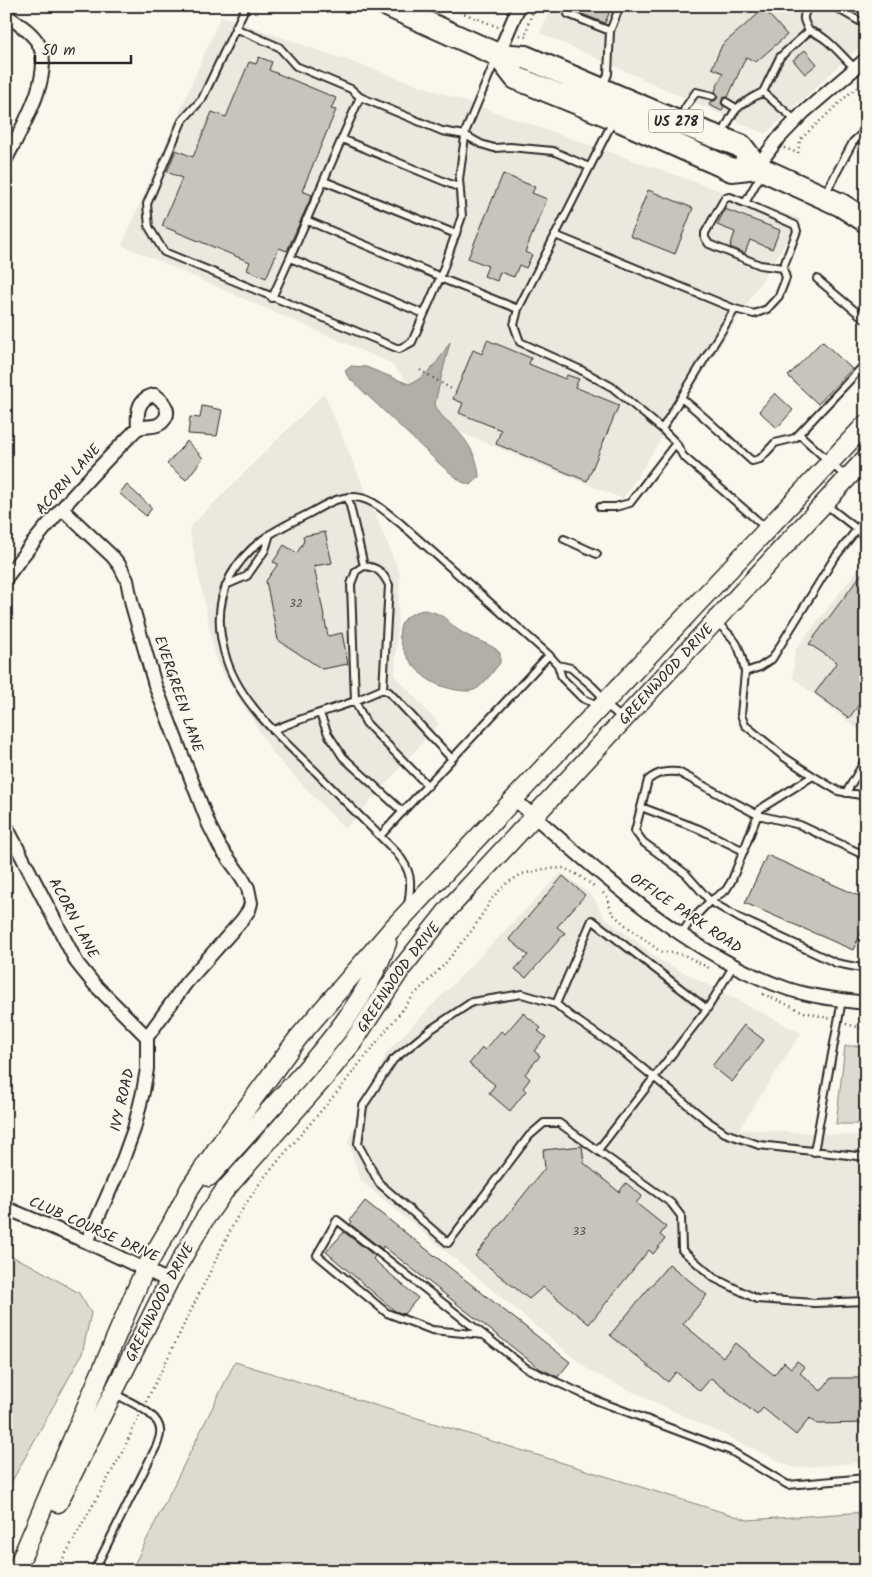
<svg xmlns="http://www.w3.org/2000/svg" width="872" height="1577" font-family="Kalam,sans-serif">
<rect width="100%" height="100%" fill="#fbf7ec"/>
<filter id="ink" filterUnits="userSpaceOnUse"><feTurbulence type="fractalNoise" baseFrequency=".02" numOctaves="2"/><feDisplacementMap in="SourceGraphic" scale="10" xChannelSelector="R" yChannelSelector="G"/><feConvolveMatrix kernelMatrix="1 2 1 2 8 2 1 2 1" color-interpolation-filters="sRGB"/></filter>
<g filter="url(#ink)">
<path fill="#ebe8de" d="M551 6H866V41L765 134 540 33Z
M221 16 801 219 623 499 452 429 390 363 122 245Z
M324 393 400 574 395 676 439 724 345 829 275 756 217 664 189 528Z
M866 559V732L863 733 793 678 795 650Z
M562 872 594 898 603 916 660 960 801 1033 739 1129 866 1136V1462L794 1468 591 1372 361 1181 348 1142 387 1052Z"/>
<path fill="#dddad0" stroke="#84827e" d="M845 1046H866V1124H836Z
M6 1254 33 1266 79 1293 91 1313 82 1354 6 1492Z
M235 1362 748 1520 866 1512V1571H131Z"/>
<path fill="#b1afa7" stroke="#7b7a75" d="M450 342 435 403C438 414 444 418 452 425 467 440 478 456 479 477L471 485 462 482 443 467 348 377 345 371 351 366 366 367 409 384C430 376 438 361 450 342Z
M424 610C449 614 447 625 465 634 476 641 491 643 500 653V663C494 670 484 685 476 689 471 692 463 691 457 690 445 688 434 684 425 677 402 658 382 618 424 610Z"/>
<path fill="#c7c4bc" stroke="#2b2b2b" d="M576 6H612L605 23 574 11Z
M764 9 787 35 756 62 746 57 728 97H724L722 100 721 104 724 106 722 111 709 105 711 101H715L718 97 715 91 723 73 712 68 722 45Z
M805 50 817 64 805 74 793 60Z
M259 57 272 62 269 70 336 98 331 109 336 110 302 191 312 195 287 251 279 248 266 278 247 270 250 262 162 226 182 178 167 172 176 150 193 157 212 112 226 117 249 62 256 64Z
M503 174 535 187 532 193 547 199 525 252 532 255 526 268 519 265 514 277 500 272 497 281 484 276 488 266 468 258Z
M648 190 693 208 675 254 630 236Z
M725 209 780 230 772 249 750 240 745 253 730 247 735 232 717 225Z
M487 340 531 358 529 364 565 379 567 375 579 379 575 387 619 405 587 481 496 444 501 430 459 413 463 403 453 399 473 350 482 354Z
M822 341 852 369 818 404 788 376Z
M775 393 793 410 777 428 759 411Z
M202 406 222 410 217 436 188 434 190 417 200 418Z
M187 441 203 458 186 480 167 464Z
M127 485 152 508 146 516 119 493Z
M325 532 332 563 314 566 328 636 342 633 348 664 322 669 278 640 266 581 278 564 273 562 284 545 297 553 304 541 303 536Z
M866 568V695L849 718 815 693 837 662 809 644Z
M767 855 866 899V922L853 950 745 903Z
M563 876 585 895 557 927 565 933 526 978 515 969 528 955 509 939Z
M523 1013 541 1028 538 1031 546 1037 534 1051 540 1056 525 1074 530 1079 523 1088 526 1091 510 1111 489 1093 495 1085 469 1064 482 1048 485 1050 501 1031 505 1034Z
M744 1025 764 1040 732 1082 712 1066Z
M582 1146 584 1163 619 1192 626 1183 642 1196 636 1203 666 1227 660 1235 665 1239 653 1254 649 1250 589 1324 543 1287 529 1299 475 1256 545 1168 543 1150Z
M365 1201 570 1362 558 1377 539 1368 383 1246 382 1249 350 1224 352 1222 350 1220Z
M344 1232 375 1256 373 1259 418 1298 404 1314 395 1311 326 1252Z
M669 1264 707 1295 683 1324 723 1357 735 1343 774 1375 784 1362 791 1368 797 1361 805 1367 800 1373 821 1391 831 1378H866V1423L817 1424 810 1418 796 1435 763 1408 757 1415 711 1378 700 1391 676 1372 668 1382 610 1335Z"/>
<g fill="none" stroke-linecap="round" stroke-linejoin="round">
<g stroke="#2b2b2b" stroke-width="10">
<path id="lane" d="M246 6 202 99 182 121 147 204 149 227 164 252 399 349 412 342 440 278
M571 6 568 14 610 31
M810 6C801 16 803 20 809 31 827 35 841 56 855 68
M833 6 866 25
M235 28 279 47 296 66 351 89 360 97 442 131 465 135 481 144 494 148 510 147 553 151 589 167
M496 59 466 130 459 179 462 216 440 278 518 309 514 325 520 342 579 369 612 387 662 429 735 309 754 314 767 309 779 296 786 278 783 268 797 231 795 225 745 203 762 173
M603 87 608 74 610 31 620 6
M763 92 780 57 809 31
M726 102 736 108
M681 119 685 108 696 92 713 96
M722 136C733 109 737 105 763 92L795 120
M342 139 460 188
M324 181 456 234
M825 194 853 142 866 130
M745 203 730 197 725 198 705 233V238L709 244 760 265 783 268
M306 220 441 277
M555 235 735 309
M290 258 360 97
M817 279 866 320
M272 298 290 258 424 314
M518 309 613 121
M681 398C706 417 728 440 752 461L760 459 775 443 795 438 866 363
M662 429 676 443 683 456 766 528
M799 434 846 477
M825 504 857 529 866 519
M600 507H615L630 503 676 443
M564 539 597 554
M364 566C378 567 383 573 389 585L383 689 389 692 452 759
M226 585 247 576 265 550 270 534
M716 622C737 640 740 645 745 672L760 667 772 659 833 560 857 529 866 536
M558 665 571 668 592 686 601 695 605 704 623 719
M745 672 741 715 745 725 784 757 813 776
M383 689 355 701 366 723 428 786
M320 714 328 734 343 757 403 812
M274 730C300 718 328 711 355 701L351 584 356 571 364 566 348 497
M846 793 866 759
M866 796 838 791 813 776 760 809 732 880 726 890 710 901 686 874 643 842 635 831 648 780C658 772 666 771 678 772L758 815 800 825 866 856
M641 807 699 829 744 851
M380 836 549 655
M408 905C412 881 412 871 396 852 369 825 342 799 316 772 284 741 241 704 227 661 211 613 221 572 262 540 276 529 292 522 308 514 323 506 342 493 361 498 375 501 387 513 399 522L549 655 558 665 562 678 582 698 593 703H599
M682 933 688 924 710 901 739 918 836 963 866 969
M556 1004 592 920 707 1009
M598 1150 707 1009 734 965
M814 1152 842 1000
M866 1157 759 1145 725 1133 706 1120 623 1052 569 1015 556 1004 522 994 472 1002 430 1030 393 1060 363 1106 358 1144 379 1183 448 1243 529 1136 544 1123H559L671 1203 681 1216 682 1250 714 1278 757 1299 814 1303 866 1301
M484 1335 432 1330 387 1313 317 1255 337 1220 526 1368 598 1401 731 1451 788 1485 866 1478
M94 1571 157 1445C158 1441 160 1437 160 1434 163 1414 129 1402 115 1394"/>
</g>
<g stroke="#2b2b2b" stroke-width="16">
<path id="street" d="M6 15C17 23 31 31 38 43 56 73 20 131 6 159
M498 55 519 6
M757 167 777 140 803 113 866 59
M62 509 113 557 120 566 127 580 132 605 155 685 209 825 220 847 241 876 248 888 251 903 249 910 242 920 186 983 147 1037V1069L143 1092 134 1129 121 1165 87 1242
M6 578C43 527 86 480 130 436 133 433 136 429 139 428 149 425 160 429 166 417 170 409 162 400 155 395 137 398 137 413 138 428
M515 800C596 869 685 954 788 989 813 997 840 1000 866 1003
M6 826 77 963 94 984 147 1037
M6 1208 87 1242 169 1281"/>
</g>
<g stroke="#2b2b2b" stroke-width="21">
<g id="secondary">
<path d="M209 1177C237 1146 265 1115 293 1084 331 1041 368 997 387 943"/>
<path id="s1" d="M58 1503 169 1281 204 1220 225 1190 325 1077 353 1042 401 969 451 906 866 458"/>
<path d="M16 1571 145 1269 171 1225 190 1188 218 1147 298 1038 391 930 866 424"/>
</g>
</g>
<g stroke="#2b2b2b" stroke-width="26">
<path id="highway" d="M389 6 498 55 525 57 680 123 741 146 757 167 841 205 866 221
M498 55 516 78 615 118 732 170 757 167"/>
</g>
<path stroke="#2b2b2b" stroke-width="2.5" stroke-dasharray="1 4" stroke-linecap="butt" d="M446 6 498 27
M520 35 526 37 528 24 535 6
M784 148 798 153 800 140 807 133 849 94 866 82
M420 370 453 390
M603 893 607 897 612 913 624 924 661 952H672L686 956 709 968
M763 994 804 1012 831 1019
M846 1024 866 1029
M146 1402 236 1219 261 1181 338 1091 415 994 443 966 473 929 493 897 507 883 522 874 544 869 564 868 578 875 594 886
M56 1571 121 1455 139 1416"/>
<use href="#lane" stroke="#fbf7ec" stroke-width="6"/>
<use href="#street" stroke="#fbf7ec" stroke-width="12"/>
<use href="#secondary" stroke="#fbf7ec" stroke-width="18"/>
<use href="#highway" stroke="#fbf7ec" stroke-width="22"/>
</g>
</g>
<g text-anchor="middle" stroke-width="4" stroke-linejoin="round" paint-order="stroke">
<g font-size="12" fill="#52514f">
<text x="296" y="607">32</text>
<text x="579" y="1235">33</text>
</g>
<rect fill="#fbf7ec" stroke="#696865" stroke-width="1" x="648.5" y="109.5" width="55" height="23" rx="4"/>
<g font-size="14" font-weight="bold" fill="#2b2b2b">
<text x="676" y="126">US 278</text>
</g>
<g font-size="15" fill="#2b2b2b" stroke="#fbf7ec">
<text transform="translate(68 479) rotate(-48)" y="5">ACORN LANE</text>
<text dy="5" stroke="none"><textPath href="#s1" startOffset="1035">GREENWOOD DRIVE</textPath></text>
<text transform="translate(179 694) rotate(71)" y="5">EVERGREEN LANE</text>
<text transform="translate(686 913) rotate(34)" y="5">OFFICE PARK ROAD</text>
<text transform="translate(74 918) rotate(62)" y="5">ACORN LANE</text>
<text dy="5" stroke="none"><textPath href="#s1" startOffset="630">GREENWOOD DRIVE</textPath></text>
<text transform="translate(122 1100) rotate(-77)" y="5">IVY ROAD</text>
<text transform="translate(94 1229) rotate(24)" y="5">CLUB COURSE DRIVE</text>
<text dy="5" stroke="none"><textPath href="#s1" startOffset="225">GREENWOOD DRIVE</textPath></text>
</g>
</g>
<rect width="872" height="1577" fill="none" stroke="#fbf7ec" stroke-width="25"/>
<rect x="12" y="12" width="847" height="1552" fill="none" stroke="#2b2b2b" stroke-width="2" filter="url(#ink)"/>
<path d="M35 55v8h96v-8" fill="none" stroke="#2b2b2b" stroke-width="2.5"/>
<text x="42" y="55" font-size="15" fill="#2b2b2b" stroke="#fbf7ec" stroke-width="4" paint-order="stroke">50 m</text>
</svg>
